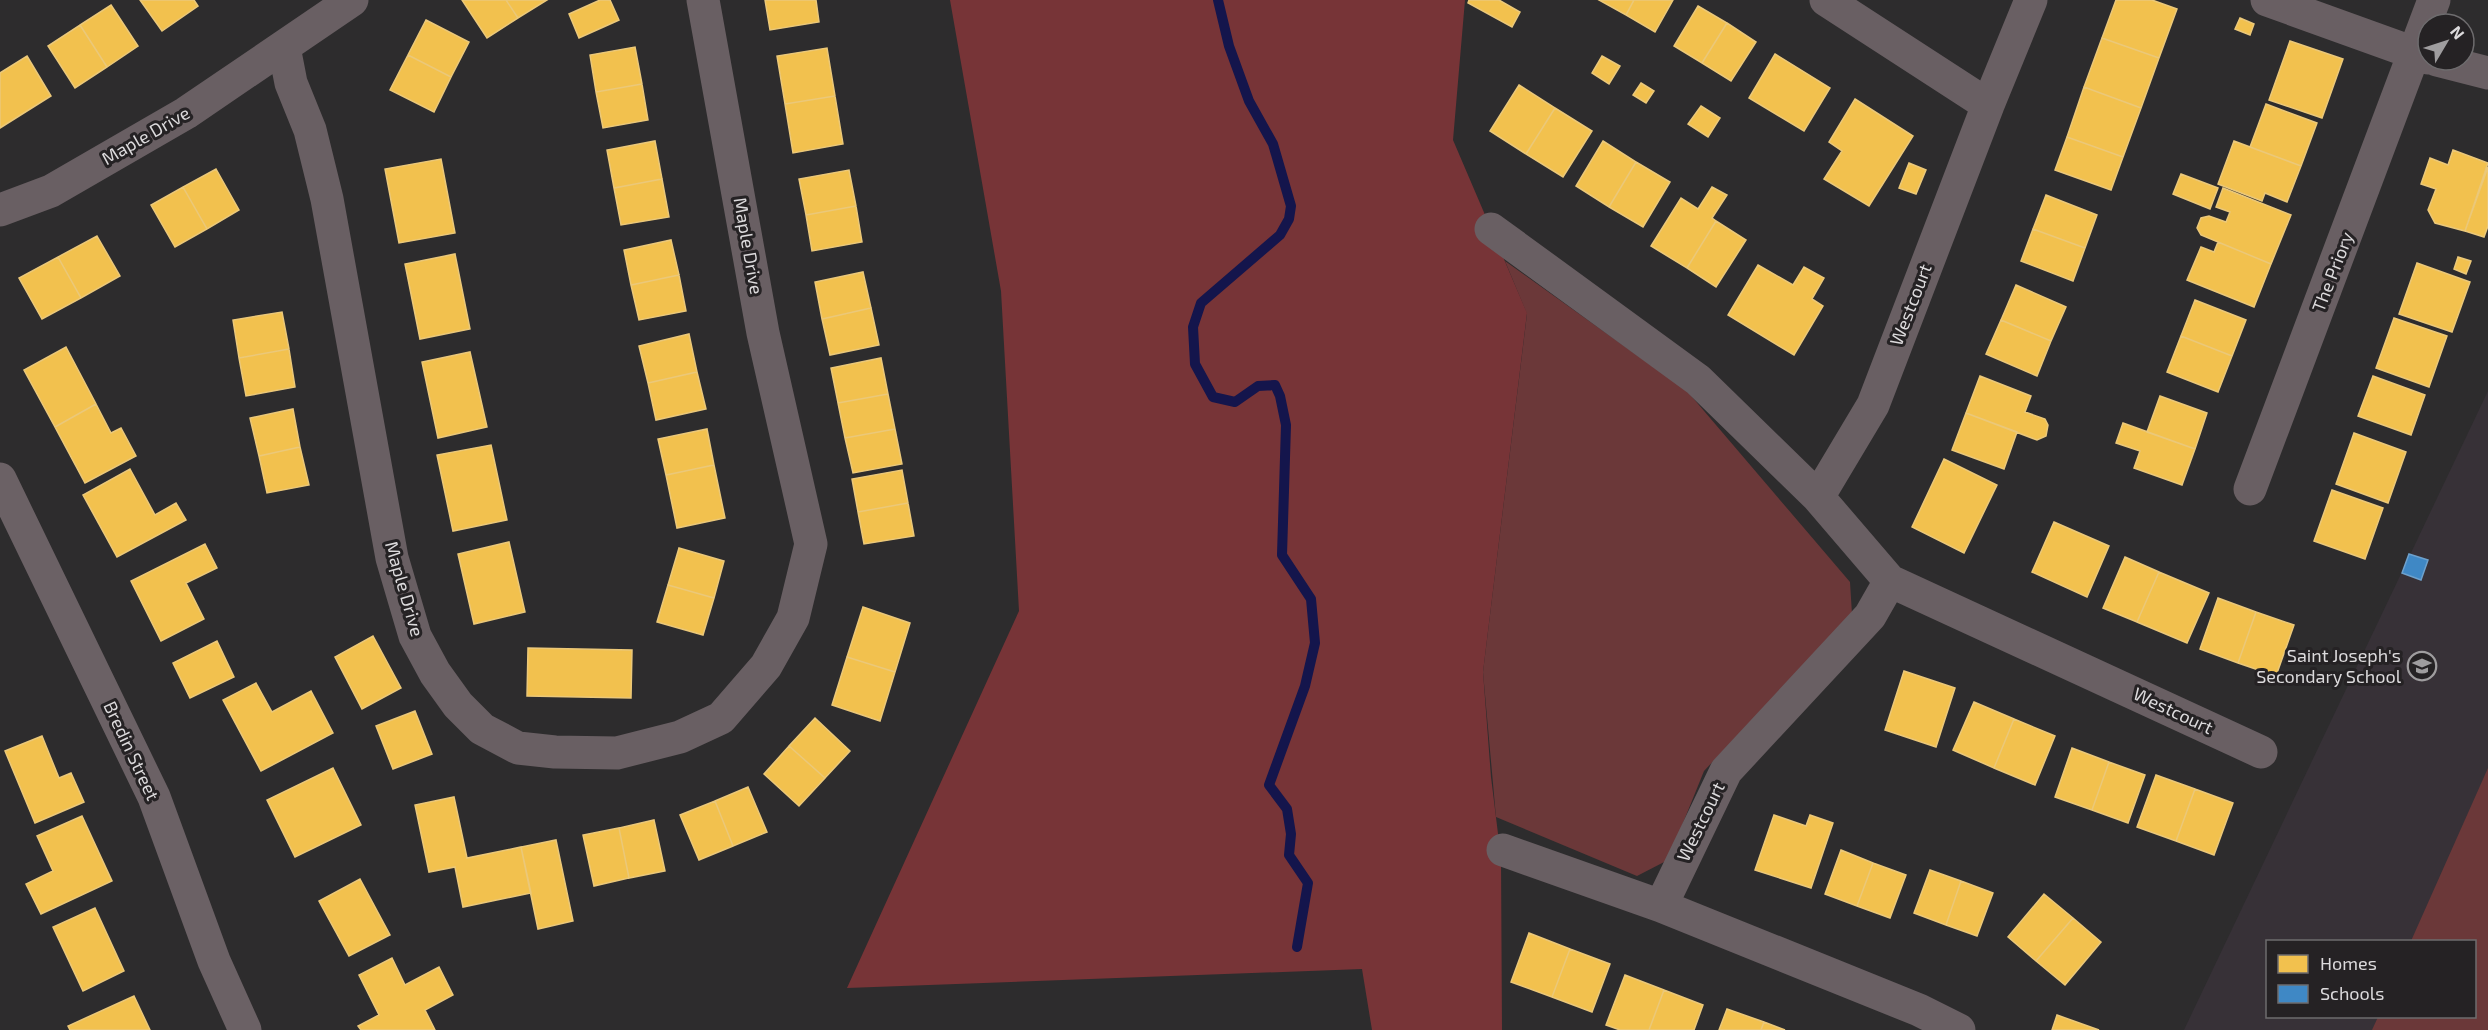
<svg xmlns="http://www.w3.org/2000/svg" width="2488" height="1030" font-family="'Exo 2',sans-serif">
<rect width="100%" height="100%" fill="#2d2c2d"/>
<path fill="#373137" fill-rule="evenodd" d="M2488 391V1030H2184ZM2268 942H2474V1016H2268Z"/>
<path fill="#6b3839" d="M1505 261 1687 391 1850 582 1852 614 1704 771 1668 860 1637 876 1496 817 1483 672 1527 314Z
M2488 768V1030H2372L2378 1017 2474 1016V942L2411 941Z"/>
<path fill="#773437" d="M950 0H1465L1453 140 1527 313 1483 672 1491 777 1501 858 1502 1030H1372L1362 969 847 988 1019 611 1001 291Z"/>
<path fill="#f2c14e" stroke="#ebc879" stroke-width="1.5" d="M140 0H194L198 6 162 31Z
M462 0H506L518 18 487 38Z
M506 0H547L518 18Z
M600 0H610L619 20 579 38 569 14Z
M765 0H816L819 22 770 30Z
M1469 0H1499L1520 12 1512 27 1468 3Z
M1599 0H1634L1626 15Z
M1634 0H1673L1655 32 1626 15Z
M2116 0H2152L2177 9 2159 58 2102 38Z
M111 5 138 46 107 67 80 25Z
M1698 6 1727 23 1702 63 1674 46Z
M2240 18 2254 24 2250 35 2235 29Z
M426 20 469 42 451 77 408 55Z
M1727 23 1756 42 1731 81 1702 63Z
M80 25 107 67 75 88 48 46Z
M2102 38 2159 58 2141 108 2084 87Z
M2290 41 2343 59 2322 118 2269 100Z
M635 47 642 84 596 92 590 55Z
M827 48 835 96 785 104 777 56Z
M1775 54 1830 88 1804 131 1749 98Z
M408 55 451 77 434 112 390 90Z
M27 56 51 96 0 128V73Z
M1602 56 1620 66 1609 84 1592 73Z
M1641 83 1654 91 1646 103 1633 95Z
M642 84 648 120 603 128 596 92Z
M1519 85 1555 108 1526 154 1490 131Z
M2084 87 2141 108 2123 157 2067 137Z
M835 96 843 144 793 153 785 104Z
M1855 99 1913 136 1869 206 1824 179 1842 151 1829 142Z
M2266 104 2317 123 2301 166 2250 147Z
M1701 106 1720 118 1708 137 1688 124Z
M1555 108 1592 131 1563 177 1526 154Z
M2067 137 2123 157 2111 190 2055 170Z
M655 141 662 179 614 188 607 150Z
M1603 141 1636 162 1609 207 1576 186Z
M2234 141 2301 166 2287 202 2265 193 2262 201 2218 184Z
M2453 150 2488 163 2465 231 2435 223 2428 210 2436 189 2421 184 2430 158 2448 165Z
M441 159 455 233 399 243 385 169Z
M1636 162 1670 182 1643 227 1609 207Z
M1909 163 1926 170 1916 194 1899 188Z
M2488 167V226L2484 237 2465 231Z
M216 169 239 210 207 229 183 187Z
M849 170 856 206 806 215 799 179Z
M2181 174 2218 188 2210 209 2173 194Z
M662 179 669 217 621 225 614 188Z
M183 187 207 229 175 247 151 205Z
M1712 187 1727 195 1712 218 1716 221 1687 268 1651 246 1681 198 1698 209Z
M2223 188 2291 215 2271 264 2201 235 2197 228 2201 218 2209 216 2226 222 2230 212 2216 207Z
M2046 195 2097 215 2085 248 2033 229Z
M856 206 862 242 812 251 806 215Z
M1716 221 1746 240 1716 287 1687 268Z
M2033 229 2085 248 2073 281 2021 261Z
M97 236 120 276 81 298 58 257Z
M671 240 679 275 631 285 624 250Z
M2218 242 2271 264 2254 307 2187 280 2201 247 2214 252Z
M455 254 470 329 420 339 405 264Z
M58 257 81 298 42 319 19 278Z
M2458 257 2471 261 2466 274 2454 269Z
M2417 263 2470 282 2452 332 2399 314Z
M1758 265 1793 285 1804 267 1824 278 1812 299 1823 306 1794 355 1728 315Z
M863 272 871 308 822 319 815 282Z
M679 275 686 311 639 320 631 285Z
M2016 285 2066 307 2051 341 2001 320Z
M2195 300 2246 320 2232 356 2181 336Z
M871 308 879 345 830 355 822 319Z
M282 312 289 349 239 358 233 320Z
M2394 318 2447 336 2429 387 2376 368Z
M2001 320 2051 341 2037 376 1986 354Z
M689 334 697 372 648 383 639 346Z
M2181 336 2232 356 2218 392 2167 372Z
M66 347 96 404 55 427 24 370Z
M289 349 295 387 246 396 239 358Z
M470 352 487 427 438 438 422 362Z
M881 358 888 394 838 403 831 368Z
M697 372 706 409 656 420 648 383Z
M1980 376 2031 396 2025 412 2045 419 2048 425 2046 436 2037 440 1966 413Z
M2373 376 2425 395 2411 435 2358 416Z
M888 394 895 429 845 438 838 403Z
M2160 396 2207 413 2195 449 2147 432Z
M96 404 111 433 121 428 136 456 85 483 55 427Z
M293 409 300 447 259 456 250 418Z
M1966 413 2017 432 2004 469 1952 450Z
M2123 423 2195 449 2182 485 2134 468 2140 451 2116 443Z
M707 429 714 465 666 475 658 439Z
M895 429 902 464 853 473 845 438Z
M2354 433 2406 452 2388 503 2336 484Z
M491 445 507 520 453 531 437 455Z
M300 447 309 485 267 493 259 456Z
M1944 459 1997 485 1964 553 1912 527Z
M714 465 725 518 677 528 666 475Z
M130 469 155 515 176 503 186 520 117 557 83 495Z
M902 470 908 503 858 512 852 479Z
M2332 490 2383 508 2365 559 2314 541Z
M908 503 914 536 864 544 858 512Z
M2054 522 2109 546 2087 597 2032 572Z
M509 542 525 612 474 624 458 554Z
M205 544 217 568 186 583 204 619 161 641 131 581Z
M679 548 724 561 714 598 668 585Z
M2125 557 2159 572 2137 622 2103 608Z
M2159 572 2209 593 2187 643 2137 622Z
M668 585 714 598 703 635 657 622Z
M2218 598 2256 612 2238 663 2200 649Z
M863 607 910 623 895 672 847 657Z
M2256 612 2294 625 2276 676 2238 663Z
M373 636 401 688 362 709 335 657Z
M217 641 234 677 190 698 173 663Z
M528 648 632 650 631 698 527 696Z
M847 657 895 672 880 721 832 705Z
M1904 671 1955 688 1936 747 1885 730Z
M256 683 272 712 311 691 333 733 261 771 223 700Z
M1974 702 2014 719 1994 768 1953 750Z
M415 711 432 754 393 769 376 726Z
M815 718 850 751 825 778 789 746Z
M2014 719 2055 736 2035 785 1994 768Z
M42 736 59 778 71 773 84 802 35 823 5 751Z
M789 746 825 778 799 806 764 774Z
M2072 748 2109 762 2092 810 2055 797Z
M2109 762 2145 775 2128 823 2092 810Z
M333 768 361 825 295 857 267 800Z
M2156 775 2195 789 2176 841 2137 827Z
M748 787 767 832 733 846 715 801Z
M2195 789 2233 803 2214 855 2176 841Z
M454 797 467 858 521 847 531 893 463 907 455 867 429 872 415 805Z
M715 801 733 846 699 860 680 815Z
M1774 815 1806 826 1810 815 1833 823 1811 888 1755 870Z
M82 816 112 881 41 914 26 884 53 871 37 836Z
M654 820 665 871 629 878 619 828Z
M619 828 629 878 594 886 583 835Z
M556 840 573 921 538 929 521 847Z
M1841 850 1873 863 1857 906 1825 894Z
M1873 863 1906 875 1890 918 1857 906Z
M1930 870 1961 881 1946 925 1914 913Z
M360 879 390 935 349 956 319 901Z
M1961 881 1993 893 1977 936 1946 925Z
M2044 894 2073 918 2036 961 2008 937Z
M95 908 124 971 83 991 53 927Z
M2073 918 2101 942 2065 985 2036 961Z
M1529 933 1570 949 1552 997 1511 982Z
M1570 949 1610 964 1592 1012 1552 997Z
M392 958 405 985 439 967 453 995 425 1010 435 1030H361L358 1026 379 1015 359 975Z
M1625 975 1664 990 1649 1030H1620L1606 1025Z
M1664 990 1703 1005 1694 1030H1649Z
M134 996 150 1030H70L68 1026Z
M1727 1009 1764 1022 1761 1030H1719Z
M2057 1015 2099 1030H2052Z
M1764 1022 1785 1030H1761Z"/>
<path fill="#3f88c5" stroke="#6ea1cc" stroke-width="1.5" d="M2409 554 2428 560 2421 580 2402 573Z"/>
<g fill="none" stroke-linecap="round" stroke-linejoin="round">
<path stroke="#14154c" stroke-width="10" d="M1218 0 1229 46 1249 101 1273 144 1291 206 1289 219 1280 235 1201 303 1193 327 1195 364 1213 397 1235 402 1258 386 1275 385 1280 396 1286 425 1282 555 1311 599 1315 643 1305 686 1269 785 1287 809 1291 834 1289 855 1308 883 1297 947"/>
<path stroke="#695f63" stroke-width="33" d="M1826 0 1988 105
M2267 0 2428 58
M284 47 291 83 310 130 327 199 392 558 415 636 435 673 458 705 482 729 518 748 555 752 617 753 680 737 721 718 766 666 793 618 811 544 763 333 703 0
M2437 60 2488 73
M0 210 51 191 186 113 352 0
M1491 229 1698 380 1818 497 1890 581 2261 752
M2250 489 2434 0
M1818 497 1873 405 1988 105 2031 0
M1503 850 1661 906 1919 1010 1959 1030
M1661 906 1726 771 1870 616 1890 581"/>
<path stroke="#6b6165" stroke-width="33" d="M0 479 154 797 214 961 245 1030"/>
</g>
<defs>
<g id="school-ring" transform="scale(1.5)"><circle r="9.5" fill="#252224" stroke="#9f9d9f" stroke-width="1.5"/><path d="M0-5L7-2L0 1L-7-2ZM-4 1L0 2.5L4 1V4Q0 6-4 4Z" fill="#9f9d9f"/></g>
</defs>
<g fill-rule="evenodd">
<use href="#school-ring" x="2422" y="666"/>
</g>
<g text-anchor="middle" stroke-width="6" stroke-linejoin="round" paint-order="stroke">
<g font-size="18" fill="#dcdadc" stroke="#252224">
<text transform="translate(146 136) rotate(-30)" y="6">Maple Drive</text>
<text transform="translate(748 246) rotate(80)" y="6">Maple Drive</text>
<text transform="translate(2333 272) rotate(-69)" y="6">The Priory</text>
<text transform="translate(1911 305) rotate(-69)" y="6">Westcourt</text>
<text transform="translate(404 589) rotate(74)" y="6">Maple Drive</text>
<text transform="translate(2173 711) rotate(25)" y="6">Westcourt</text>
<text transform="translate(131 751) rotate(65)" y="6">Bredin Street</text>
<text transform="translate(1701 822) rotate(-64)" y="6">Westcourt</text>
</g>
<g font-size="18" fill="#dcdadc" stroke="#252224" text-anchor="end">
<text x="2401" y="662">Saint Joseph's<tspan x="2401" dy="21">Secondary School</tspan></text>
</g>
</g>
<rect x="2266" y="940" width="210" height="78" fill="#252224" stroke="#6e6c6e" stroke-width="1.5"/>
<rect x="2278" y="955" width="30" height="18" fill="#f2c14e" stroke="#6e6c6e" stroke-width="1.5"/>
<text x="2320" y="970" font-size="18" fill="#dcdadc">Homes</text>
<rect x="2278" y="985" width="30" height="18" fill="#3f88c5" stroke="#6e6c6e" stroke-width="1.5"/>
<text x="2320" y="1000" font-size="18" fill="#dcdadc">Schools</text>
<g transform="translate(2446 42) rotate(51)"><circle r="28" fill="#252224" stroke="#6e6c6e" stroke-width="1.5"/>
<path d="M0-4.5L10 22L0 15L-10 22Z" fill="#9f9d9f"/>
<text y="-9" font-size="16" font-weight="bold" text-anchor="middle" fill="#dcdadc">N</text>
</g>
</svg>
